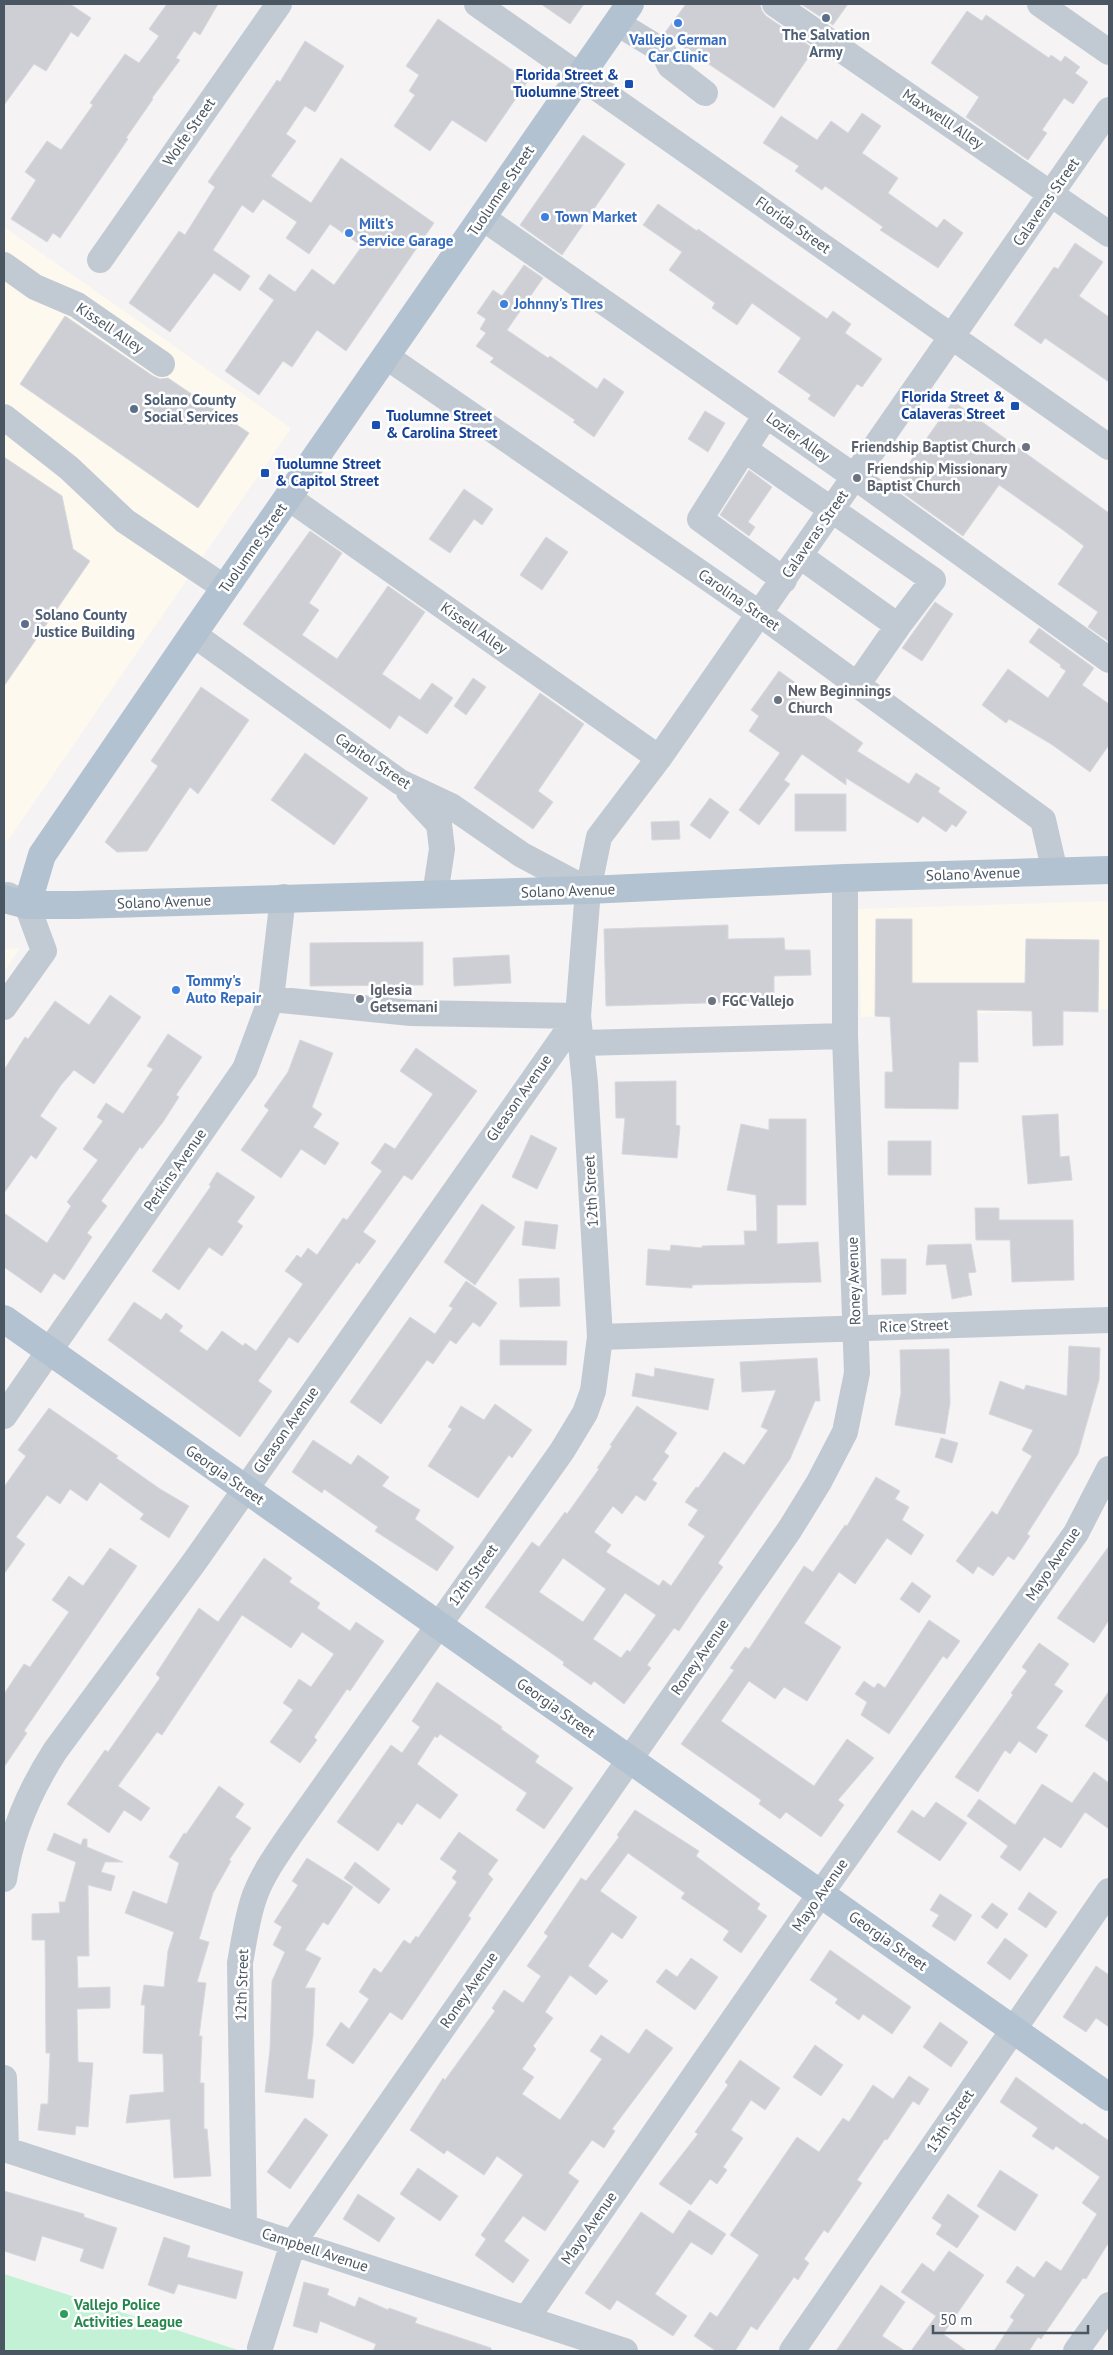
<svg xmlns="http://www.w3.org/2000/svg" width="1113" height="2355" font-family="'PT Sans',sans-serif">
<rect width="100%" height="100%" fill="#f5f3f3"/>
<path fill="#fdf9ef" d="M4 227 291 428 9 839 4 842Z
M1109 901V1009L861 1017 857 909Z
M20 948 4 972V949Z"/>
<path fill="#c3f1d5" d="M4 2274 241 2351H4Z"/>
<path fill="#cdcfd5" stroke="#d7d9de" fill-rule="evenodd" d="M4 4H70L91 18 78 37 71 32 46 71 34 64 4 105Z
M167 4H218L200 35 194 31 176 58 180 60 152 98 153 99 126 138 128 139 60 238 53 233 47 242 11 219 36 180 25 172 47 141 61 150 93 105 90 103 125 54 139 63 159 36 149 29Z
M541 4H584L570 24Z
M686 4H760L762 11 766 16 814 49 774 108 664 34Z
M801 4H848L833 25Z
M967 11 982 21 986 15 1049 58 1051 55 1061 62 1065 56 1080 67 1075 73 1088 82 1073 104 1064 98 1042 130 1047 133 1028 160 966 117 979 97 931 63Z
M438 19 528 81 486 142 452 120 430 151 394 126 415 95 409 91 419 75 406 66Z
M305 41 344 66 315 112 305 106 286 134 296 141 271 176 311 203 341 158 434 223 346 351 317 330 292 367 283 361 259 395 225 371 274 300 259 289 269 274 295 292 312 269 334 285 362 246 330 224 309 254 286 238 297 222 263 199 253 213 242 205 213 250 250 276 240 291 214 273 170 332 129 303 179 231 185 235 215 187 208 182 277 80 280 82Z
M862 113 881 126 862 153 898 178 888 193 937 228 944 219 963 233 938 268 880 230 883 227 825 186 822 190 795 171 799 166 763 143 781 116 817 140 831 121 848 133Z
M583 135 625 164 562 255 520 225Z
M658 204 697 231 698 229 827 319 833 311 851 324 845 333 882 359 862 387 857 384 834 417 808 399 811 395 778 372 801 338 752 303 737 325 712 308 715 303 669 270 682 252 643 225Z
M1075 243 1103 262 1079 296 1109 317V382L1045 338 1041 344 1014 325 1054 267 1058 269Z
M524 265 543 278 507 330 548 358 550 356 597 389 604 378 624 392 594 437 573 422 575 420 490 362 494 358 476 346 486 333 480 329 486 319 477 313 493 290 502 296Z
M65 316 153 376 160 379 168 378 249 433 198 508 20 384Z
M953 401 1109 513 1108 641 1088 627 1098 612 1058 584 1084 546 1063 530 999 485 963 536 893 486Z
M705 411 725 423 708 452 688 439Z
M4 457 62 496 73 549 90 561 4 686Z
M749 470 772 487 748 522 755 527 749 536 720 515Z
M464 489 493 509 482 525 474 519 450 553 429 539Z
M310 531 342 553 309 603 319 610 302 635 337 659 388 586 425 612 382 674 420 700 432 683 453 698 427 734 399 715 390 729 243 624Z
M546 537 568 552 542 590 520 575Z
M935 602 953 614 922 661 902 648Z
M1039 628 1094 668 1082 685 1109 704V745L1090 772 1051 744 1009 719 1006 723 982 705 1008 669 1048 698 1066 671 1060 667 1061 665 1029 642Z
M779 671 804 689 798 698 863 743 857 751 909 784 916 773 940 788 938 792 967 812 956 827 952 824 946 832 923 816 918 823 846 778V785L802 754 784 780 790 784 759 825 739 810 780 753 749 731 759 716 751 710Z
M473 678 486 687 466 715 454 706Z
M201 687 249 720 198 794 190 787 147 851 117 852 105 842 158 766 151 761Z
M540 693 584 724 538 791 553 802 533 829 474 788Z
M305 753 368 798 334 845 271 800Z
M795 794H846V831H795Z
M710 798 729 812 710 839 690 825Z
M679 821 680 839 652 840 651 822Z
M876 919H912V983H1025L1026 939 1099 940 1098 1012 1063 1011V1045L1033 1046 1032 1011 977 1010 978 1062H959L958 1109 885 1108V1072H893L890 1017 875 1016Z
M728 925V939L784 938 785 950H810L811 975 774 976V1001L606 1006 604 929Z
M423 942V985L310 986V943Z
M509 955 511 983 454 986 453 958Z
M110 995 141 1017 94 1084 74 1070 61 1085 40 1116 57 1128 36 1159 31 1155 4 1193V1070L25 1037 28 1039 55 1001 89 1025Z
M168 1034 202 1057 176 1095 179 1097 163 1122 142 1149 140 1147 101 1201 107 1206 87 1233 92 1237 64 1280 54 1273 41 1293 4 1267V1213L47 1243 71 1206 67 1202 98 1160 83 1149 103 1121 97 1117 106 1103 123 1114 153 1069 147 1066Z
M300 1040 333 1053 312 1107 322 1114 313 1127 339 1143 325 1165 301 1149 281 1178 241 1150 269 1110 264 1106 288 1072Z
M416 1048 477 1091 412 1180 404 1175 363 1232 376 1241 359 1264 357 1262 298 1343 289 1337 258 1381 272 1391 240 1437 108 1340 134 1302 161 1320 166 1313 183 1326 179 1331 207 1351 222 1331 243 1346 245 1343 256 1351 303 1284 285 1271 297 1255 301 1258 308 1248 317 1255 343 1218 347 1220 382 1171 371 1163 385 1143 395 1149 433 1094 400 1071Z
M676 1081V1125L680 1126 677 1158 622 1154 625 1118H616L615 1082Z
M1058 1114 1060 1157 1069 1156 1072 1180 1028 1184 1022 1116Z
M769 1119H806V1205H777V1244L818 1242 821 1282 692 1285V1288L646 1285 648 1249 670 1251 671 1245 702 1248V1246L745 1245 744 1231H757L756 1195 727 1190 741 1124 769 1130Z
M531 1135 557 1148 537 1189 512 1177Z
M888 1141H931V1175H888Z
M217 1172 255 1197 237 1222 243 1226 222 1256 209 1247 179 1290 152 1271 211 1186 209 1185Z
M482 1204 515 1227 475 1285 444 1262Z
M975 1208H999V1220H1073L1074 1280 1012 1282 1010 1240H976Z
M525 1221 558 1225 555 1249 522 1245Z
M971 1244 976 1272 968 1273 972 1295 952 1299 946 1264 926 1265 928 1245Z
M881 1259H906V1294L882 1295Z
M559 1278 560 1306 520 1307 519 1279Z
M466 1281 497 1303 480 1327 473 1322 456 1344 450 1340 433 1364 427 1360 381 1424 350 1402 410 1317 435 1334 453 1308 449 1306Z
M500 1340 567 1341 566 1365H500Z
M1069 1346 1100 1348 1099 1380 1078 1454 1027 1534 1030 1536 1014 1560 1008 1556 993 1576 978 1566 973 1574 956 1561 992 1511 997 1515 1032 1456 1022 1450 1033 1430 989 1414 1000 1381 1024 1390 1026 1385 1067 1396Z
M949 1349 950 1403 945 1434 895 1425 901 1393 900 1350Z
M817 1358 820 1401H815L790 1459 718 1563 723 1567 697 1604 679 1631 674 1628 647 1665 651 1668 624 1704 594 1681 591 1685 563 1665 564 1662 485 1607 532 1542 539 1547 565 1512 567 1514 599 1469 597 1468 612 1446 610 1445 637 1406 677 1433 664 1452 669 1456 652 1480 657 1483 645 1501 636 1495 622 1514 613 1506 594 1532 611 1545 606 1552 659 1586 663 1580 671 1586 705 1536 688 1525 698 1510 685 1502 696 1487 698 1488 724 1452 744 1465 768 1430 761 1427 776 1390 742 1392 740 1362ZM563 1558 606 1589 583 1622 539 1592ZM625 1593 656 1615 630 1652 627 1650 621 1658 593 1639Z
M655 1368 714 1379 708 1410 632 1396 636 1373 654 1377Z
M495 1404 532 1430 512 1458 509 1455 478 1498 428 1466 452 1429 448 1427 461 1406 484 1420Z
M49 1408 118 1456 116 1458 160 1489 189 1506 169 1538 140 1519 144 1514 100 1482 87 1501 70 1489 60 1504 47 1495 16 1537 25 1544 4 1574V1487L26 1456 18 1450Z
M941 1438 958 1443 952 1463 935 1457Z
M313 1440 351 1465 358 1455 389 1477 382 1486 420 1510 415 1519 454 1547 437 1571 375 1531 378 1527 324 1489 322 1493 292 1472Z
M876 1477 900 1491 895 1499 909 1507 902 1520 924 1535 911 1555 887 1538 855 1584 839 1572 804 1623 841 1647 807 1701 784 1687 775 1699 749 1681 721 1721 814 1786 847 1739 874 1758 838 1800 844 1805 821 1837 786 1812 780 1819 759 1804 761 1800 681 1744 734 1670 730 1668 745 1647 749 1649 804 1566 813 1572 845 1525 847 1526Z
M1109 1546V1620L1094 1643 1057 1618Z
M110 1548 137 1566 24 1731 27 1733 4 1767V1694L24 1664 30 1667 69 1612 52 1600 69 1576 83 1586Z
M264 1558 292 1578 289 1582 320 1603 317 1608 350 1631 356 1622 384 1641 350 1691 347 1689 314 1737 317 1740 300 1763 270 1742 293 1710 283 1703 299 1679 311 1687 334 1654 302 1632 291 1648 242 1615 162 1735 157 1732 118 1786 150 1808 141 1821 124 1810 109 1833 67 1804 105 1750 108 1752 160 1678 156 1674 199 1608 218 1622Z
M912 1582 931 1596 919 1613 900 1599Z
M929 1620 960 1641 947 1659 943 1656 889 1734 861 1715 867 1702 855 1694 864 1681 874 1688 878 1683 885 1688Z
M1039 1643 1069 1664 1054 1685 1063 1691 1036 1728 1048 1735 1036 1753 1019 1741 1010 1754 1005 1750 978 1792 955 1777 1013 1695 1011 1693 1027 1671 1022 1667Z
M437 1682 502 1727 501 1729 539 1756 535 1762 573 1788 544 1829 516 1810 527 1793 440 1734 437 1738 435 1736 417 1764 458 1795 440 1819 417 1803 402 1825 398 1822 378 1851 337 1822 391 1745 402 1753 420 1727 412 1721Z
M1109 1691V1742L1085 1726Z
M1094 1772 1109 1783V1829L1085 1812 1061 1848 1044 1837 1020 1871 1000 1857 1008 1846 967 1816 979 1799 1015 1825 1042 1784 1072 1803Z
M219 1786 244 1804 235 1817 251 1828 229 1860 231 1861 213 1893 199 1939 209 1942 197 1982 206 1983 199 2036H202L200 2083H204V2129H207L211 2176 174 2178 170 2119 126 2123 130 2095 164 2092 163 2054 143 2053 145 2005H141L144 1985 164 1987 168 1951 174 1932 125 1913 133 1891 167 1904 179 1863 169 1857 184 1833 186 1834Z
M936 1802 967 1823 940 1861 897 1832 912 1810 924 1818Z
M635 1810 699 1851 696 1856 760 1904 757 1909 767 1916 741 1953 723 1940 729 1931 681 1898 685 1893 628 1853 600 1891 637 1917 622 1939 612 1932 588 1966 608 1981 596 1995 570 1975 545 2012 553 2018 533 2046 536 2049 522 2069 534 2077 522 2094 560 2120 602 2059 590 2051 601 2035 629 2054 646 2029 673 2048 612 2129 615 2131 604 2148 592 2140 568 2173 579 2181 545 2231 523 2216 504 2241 529 2260 513 2283 475 2255 486 2239 481 2235 523 2175 497 2156 484 2175 447 2150 444 2154 410 2130 443 2078 445 2080 495 2011 492 2008 504 1990 523 2003 541 1976 527 1966 548 1936 544 1933 581 1878 586 1881 619 1837 617 1835Z
M459 1832 498 1860 488 1874 493 1879 468 1916 471 1918 402 2020 390 2012 353 2064 326 2045 341 2022 349 2029 369 1999 359 1992 374 1968 381 1973 404 1940 410 1944 416 1936 418 1938 457 1882 452 1878 457 1871 440 1859Z
M54 1833 81 1845 83 1839H87V1847L123 1862H105L101 1872 115 1876 111 1891 88 1885 89 1956H77L78 1988 110 1987V2008L77 2009 78 2062 93 2063 88 2127 76 2126 75 2135 38 2130 41 2104H48L50 2053H46L45 1940H32V1914L60 1913 59 1902H65L76 1862 47 1850Z
M307 1858 353 1887 328 1925 323 1922 305 1950 321 1958 305 1988H315L313 2036 307 2079 315 2080 313 2098 265 2092 270 2049 272 1981 285 1952 273 1945 282 1927 274 1922 298 1885 292 1881Z
M355 1862 390 1889 379 1904 344 1878Z
M1029 1892 1057 1912 1046 1928 1018 1909Z
M940 1894 972 1915 955 1941 932 1926 939 1915 930 1910Z
M992 1903 1008 1914 997 1929 981 1917Z
M1005 1938 1028 1955 1010 1980 987 1963Z
M830 1950 911 2007 892 2034 863 2014 859 2020 835 2003 838 1999 810 1980Z
M691 1958 718 1977 695 2010 656 1982 666 1969 677 1977Z
M1096 1966 1109 1975V2027L1096 2018 1086 2032 1063 2017Z
M940 2022 968 2042 951 2067 923 2047Z
M815 2045 843 2065 821 2096 793 2077Z
M740 2060 780 2088 765 2110 751 2100 731 2130 743 2138 723 2167 727 2170 717 2184 710 2179 691 2205 659 2184 698 2134 695 2132 728 2085 725 2082Z
M909 2076 929 2089 919 2105 913 2101 887 2140 885 2139 857 2180 862 2183 828 2233 824 2230 804 2259 809 2263 798 2280 794 2277 757 2330 751 2326 735 2351H716L694 2336 710 2312 717 2317 759 2255 730 2235 797 2137 819 2152 843 2118 849 2122 873 2085 893 2099Z
M1016 2077 1082 2125 1084 2123 1109 2141V2242L1086 2279 1083 2278 1041 2339 1038 2337 1029 2351H994L1014 2320 1010 2317 1025 2295 1006 2282 1017 2266 1034 2278 1046 2261 1061 2271 1097 2214 1082 2203 1100 2177 1056 2146 1053 2150 1032 2136 1038 2128 1000 2102Z
M305 2118 328 2135 290 2189 267 2172Z
M418 2168 458 2196 440 2221 400 2194Z
M1000 2170 1038 2195 1015 2231 977 2206Z
M4 2191 84 2214V2217L117 2228 103 2269 80 2261 84 2249 42 2236 35 2261 4 2251Z
M358 2194 395 2218 379 2242 343 2219Z
M948 2194 979 2216 957 2248 936 2234 942 2225 932 2218Z
M689 2210 726 2234 712 2255 691 2242 655 2294 687 2316 673 2336 617 2300 610 2310 585 2293 641 2212 673 2234Z
M164 2237 190 2246 187 2257 243 2272 236 2299 178 2284 174 2294 148 2285Z
M949 2251 984 2275 943 2334 967 2351H911L936 2316 901 2292 922 2263 934 2272Z
M304 2282 329 2289 327 2295 355 2307 359 2297 388 2310 389 2308 417 2318 415 2323 491 2348V2351H373L376 2344 320 2321 317 2333 293 2326Z
M881 2285 905 2302 882 2336 905 2351H836Z"/>
<g fill="none" stroke-linecap="round" stroke-linejoin="round">
<path stroke="#c1cad2" stroke-width="26" d="M477 4 1109 447
M775 4 1109 234
M1040 4 1109 52
M617 23 663 51 670 66 705 93
M483 218 855 477 1109 660
M100 260 279 4
M4 265 35 287 77 305 162 364
M387 357 760 614 1043 820 1055 872
M766 415 700 519 784 580
M4 417 69 468 125 521 225 588
M744 449 933 580 898 626 800 556
M289 498 659 758
M193 634 400 782 451 806 522 855 588 890
M857 685 898 626
M409 792 439 824 442 849 435 895
M271 999 411 1013 578 1016
M4 1007 44 951 27 905 8 895
M582 1043 845 1036
M600 1337 1109 1320
M4 1416 245 1069 271 999 283 897
M4 1879C11 1833 30 1790 55 1751L195 1561 578 1016
M4 2078 6 2150
M4 2149 625 2351
M244 2227 240 1963C244 1941 247 1917 255 1895 263 1874 277 1854 290 1835L562 1451 585 1413 593 1391 600 1337 585 1083 578 1016 588 890 599 837 659 758 1109 110
M526 2319 821 1893 1076 1533 1109 1469
M260 2348 293 2243 790 1529 819 1482 845 1432 857 1373 845 1036V878
M792 2351 1109 1891
M1076 2351 1109 2305"/>
<path stroke="#b3c2d1" stroke-width="28" d="M4 899 27 905H76L588 890 845 878 1109 870
M27 905 42 855 193 634 630 4
M4 1319 1109 2097"/>
</g>
<g fill="#5c6f8a" stroke="#fff" stroke-width="2">
<circle cx="826" cy="18" r="5"/>
<circle cx="134" cy="409" r="5"/>
<circle cx="25" cy="624" r="5"/>
</g>
<g fill="#3f7fe0" stroke="#fff" stroke-width="2">
<circle cx="678" cy="23" r="5"/>
<circle cx="545" cy="217" r="5"/>
<circle cx="349" cy="233" r="5"/>
<circle cx="504" cy="304" r="5"/>
<circle cx="176" cy="990" r="5"/>
</g>
<g fill="#1a4fb4" stroke="#fff" stroke-width="2">
<rect x="624" y="79" width="10" height="10" rx="2.5"/>
<rect x="1010" y="401" width="10" height="10" rx="2.5"/>
<rect x="371" y="420" width="10" height="10" rx="2.5"/>
<rect x="260" y="468" width="10" height="10" rx="2.5"/>
</g>
<g fill="#6b7280" stroke="#fff" stroke-width="2">
<circle cx="1026" cy="447" r="5"/>
<circle cx="857" cy="478" r="5"/>
<circle cx="778" cy="700" r="5"/>
<circle cx="360" cy="999" r="5"/>
<circle cx="712" cy="1001" r="5"/>
</g>
<circle fill="#2e9e5b" stroke="#fff" stroke-width="2" cx="64" cy="2314" r="5"/>
<g text-anchor="middle" stroke-width="5" stroke-linejoin="round" paint-order="stroke">
<g font-size="15" font-weight="bold" fill="#4e5e75" stroke="#fff" text-anchor="start">
<text x="826" y="40" text-anchor="middle">The Salvation<tspan x="826" dy="17">Army</tspan></text>
<text x="144" y="405">Solano County<tspan x="144" dy="17">Social Services</tspan></text>
<text x="35" y="620">Solano County<tspan x="35" dy="17">Justice Building</tspan></text>
</g>
<g font-size="15" font-weight="bold" fill="#366cbe" stroke="#fff" text-anchor="start">
<text x="678" y="45" text-anchor="middle">Vallejo German<tspan x="678" dy="17">Car Clinic</tspan></text>
<text x="555" y="222">Town Market</text>
<text x="359" y="229">Milt's<tspan x="359" dy="17">Service Garage</tspan></text>
<text x="514" y="309">Johnny's TIres</text>
<text x="186" y="986">Tommy's<tspan x="186" dy="17">Auto Repair</tspan></text>
</g>
<g font-size="15" font-weight="bold" fill="#164399" stroke="#fff" text-anchor="end">
<text x="619" y="80">Florida Street &amp;<tspan x="619" dy="17">Tuolumne Street</tspan></text>
<text x="1005" y="402">Florida Street &amp;<tspan x="1005" dy="17">Calaveras Street</tspan></text>
<text x="386" y="421" text-anchor="start">Tuolumne Street<tspan x="386" dy="17">&amp; Carolina Street</tspan></text>
<text x="275" y="469" text-anchor="start">Tuolumne Street<tspan x="275" dy="17">&amp; Capitol Street</tspan></text>
</g>
<g font-size="15" fill="#4a5661" stroke="#fff">
<text transform="translate(943 119) rotate(34)" y="5">Maxwelll Alley</text>
<text transform="translate(189 132) rotate(-55)" y="5">Wolfe Street</text>
<text transform="translate(501 191) rotate(-56)" y="5">Tuolumne Street</text>
<text transform="translate(1046 202) rotate(-55)" y="5">Calaveras Street</text>
<text transform="translate(793 225) rotate(35)" y="5">Florida Street</text>
<text transform="translate(110 328) rotate(34)" y="5">Kissell Alley</text>
<text transform="translate(798 437) rotate(35)" y="5">Lozier Alley</text>
<text transform="translate(815 534) rotate(-55)" y="5">Calaveras Street</text>
<text transform="translate(253 548) rotate(-55)" y="5">Tuolumne Street</text>
<text transform="translate(739 600) rotate(35)" y="5">Carolina Street</text>
<text transform="translate(474 628) rotate(35)" y="5">Kissell Alley</text>
<text transform="translate(373 761) rotate(34)" y="5">Capitol Street</text>
<text transform="translate(973 874) rotate(-2)" y="5">Solano Avenue</text>
<text transform="translate(568 891) rotate(-2)" y="5">Solano Avenue</text>
<text transform="translate(164 902) rotate(-2)" y="5">Solano Avenue</text>
<text transform="translate(519 1098) rotate(-55)" y="5">Gleason Avenue</text>
<text transform="translate(175 1170) rotate(-55)" y="5">Perkins Avenue</text>
<text transform="translate(591 1191) rotate(-93)" y="5">12th Street</text>
<text transform="translate(854 1281) rotate(-92)" y="5">Roney Avenue</text>
<text transform="translate(914 1326) rotate(-2)" y="5">Rice Street</text>
<text transform="translate(286 1430) rotate(-55)" y="5">Gleason Avenue</text>
<text transform="translate(225 1475) rotate(35)" y="5">Georgia Street</text>
<text transform="translate(1053 1564) rotate(-56)" y="5">Mayo Avenue</text>
<text transform="translate(473 1575) rotate(-54)" y="5">12th Street</text>
<text transform="translate(700 1657) rotate(-55)" y="5">Roney Avenue</text>
<text transform="translate(556 1708) rotate(35)" y="5">Georgia Street</text>
<text transform="translate(820 1895) rotate(-55)" y="5">Mayo Avenue</text>
<text transform="translate(888 1941) rotate(35)" y="5">Georgia Street</text>
<text transform="translate(242 1985) rotate(-88)" y="5">12th Street</text>
<text transform="translate(469 1990) rotate(-55)" y="5">Roney Avenue</text>
<text transform="translate(950 2121) rotate(-56)" y="5">13th Street</text>
<text transform="translate(589 2228) rotate(-55)" y="5">Mayo Avenue</text>
<text transform="translate(315 2250) rotate(18)" y="5">Campbell Avenue</text>
</g>
<g font-size="15" font-weight="bold" fill="#5b616d" stroke="#fff" text-anchor="start">
<text x="1016" y="452" text-anchor="end">Friendship Baptist Church</text>
<text x="867" y="474">Friendship Missionary<tspan x="867" dy="17">Baptist Church</tspan></text>
<text x="788" y="696">New Beginnings<tspan x="788" dy="17">Church</tspan></text>
<text x="370" y="995">Iglesia<tspan x="370" dy="17">Getsemani</tspan></text>
<text x="722" y="1006">FGC Vallejo</text>
</g>
<g font-size="15" font-weight="bold" fill="#27864d" stroke="#fff" text-anchor="start">
<text x="74" y="2310">Vallejo Police<tspan x="74" dy="17">Activities League</tspan></text>
</g>
</g>
<rect width="1113" height="2355" fill="none" stroke="#4a5661" stroke-width="10"/>
<path d="M933 2325v8h155v-8" fill="none" stroke="#4a5661" stroke-width="2.5"/>
<text x="940" y="2325" font-size="15" fill="#4a5661" stroke="#ffffff" stroke-width="4" paint-order="stroke">50 m</text>
</svg>
